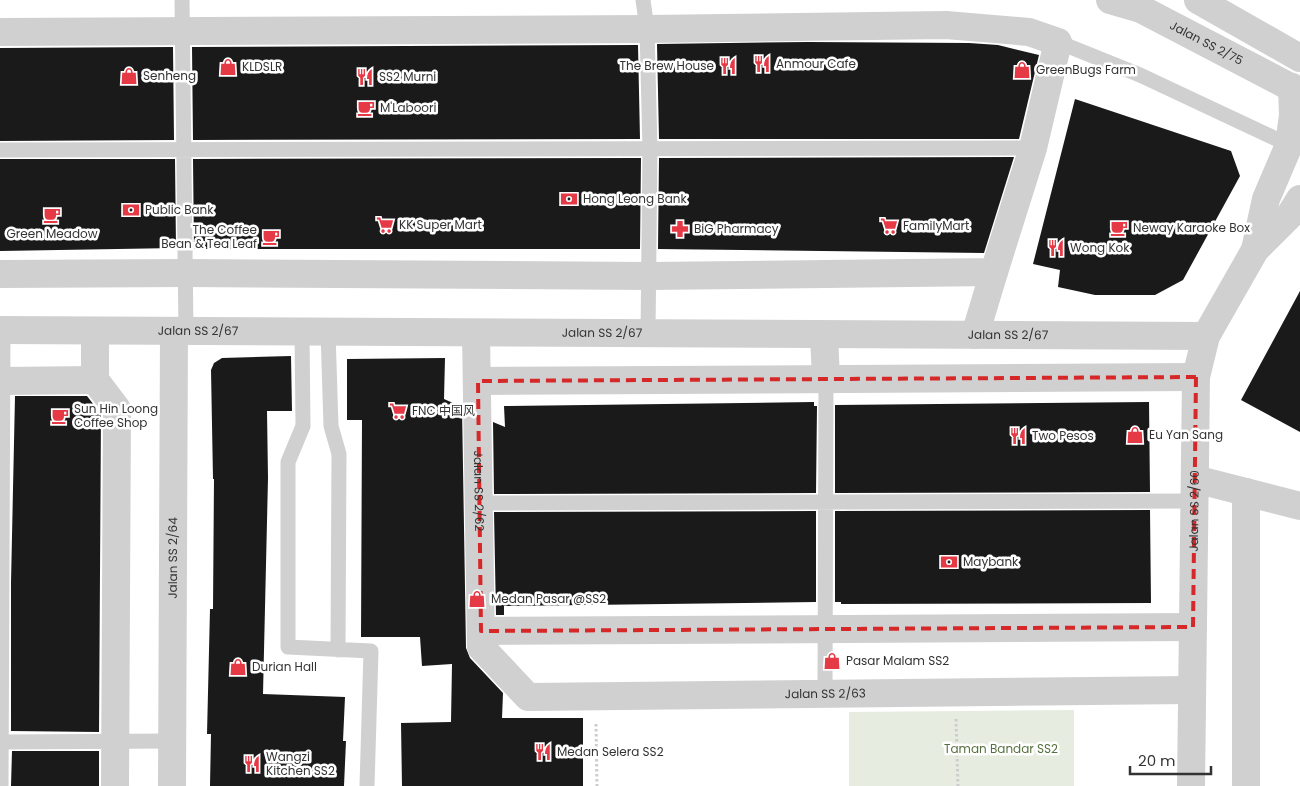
<svg xmlns="http://www.w3.org/2000/svg" width="1300" height="786" font-family="Poppins,'Noto Sans SC',sans-serif">
<rect width="100%" height="100%" fill="#fff"/>
<path fill="#e6ecdf" d="M1074 710V786H849V712Z"/>
<path fill="#1a1a1a" d="M808 42 969 43 998 45 1039 55 1019 139H659L657 44Z
M638 45 640 139 193 140 192 47Z
M173 47 174 140 0 141V48Z
M1075 99 1231 151 1240 176 1183 280 1155 295H1095L1058 287 1060 270 1033 264Z
M1014 157 984 253 658 249 659 158Z
M641 158 640 249H194L193 159Z
M0 159H175L176 248 0 251Z
M1300 291V432L1241 400Z
M291 356 292 411H267L268 478 263 694 345 697 343 741H346L344 786H210L211 734H207L210 609H213L214 479H213L211 370 214 363 222 358Z
M445 358 444 399 462 407 466 648 470 658 503 693 502 718H583V786H402L401 723 451 722 452 664 422 666 420 637H361L362 420H347V359Z
M15 396H87L101 414 99 732 11 731V583Z
M814 402V406H817L816 493 494 494 493 422 505 427 504 406Z
M1149 402 1150 492 835 493V405Z
M1150 510 1151 603 841 604V602H835V511Z
M816 511V602L504 606V615H496L494 512Z
M12 751H99V786H11Z"/>
<g fill="none" stroke-linecap="round" stroke-linejoin="round">
<path stroke="#cdcdcd" stroke-width="3" stroke-dasharray="2.5 2.5" stroke-linecap="butt" d="M956 719 958 786
M596 724 597 786"/>
<path stroke="#d0d0d0" stroke-width="15" d="M182 0 186 331
M643 0 647 29 650 149 648 334
M1058 42 1140 75 1289 145
M0 150 1033 148
M302 332 303 426 288 462V647L371 651 367 786
M328 332 331 426 339 454 338 650
M479 503 1194 501
M825 693 826 379
M0 742 172 741
M1 786 3 330"/>
<g stroke="#d0d0d0" stroke-width="28">
<path d="M0 32 647 29 946 25 1029 32 1058 42 1033 148 994 272 648 276 186 273 0 274"/>
<path d="M1255 250 1266 199 1289 145 1293 115 1292 87"/>
<path id="s1" d="M0 330 1206 336"/>
<path d="M95 331V380L117 409 115 786"/>
<path id="s2" d="M476 333 481 647 528 697 1192 690"/>
<path d="M824 335 826 379"/>
<path d="M975 335 994 272"/>
<path d="M0 381 95 380"/>
<path d="M478 381 1196 377"/>
<path d="M1195 479 1300 506"/>
<path d="M1246 492V786"/>
<path d="M481 631 1193 627"/>
<path id="s3" d="M172 786 174 331"/>
<path id="s4" d="M1191 786 1196 377 1206 336 1255 250 1290 215 1300 199"/>
</g>
<g stroke="#d0d0d0" stroke-width="28">
<path id="s5" d="M1110 0 1141 9 1300 92"/>
<path d="M1198 0 1300 58"/>
</g>
</g>
<path fill="none" stroke="#d62828" stroke-width="4" stroke-dasharray="10 6" stroke-linejoin="round" d="M1196 377 1193 627 481 631 478 381Z"/>
<defs>
<g id="restaurant-bare" transform="scale(1.35)"><path d="M-5-6h1v4h1v-4h1v4h1v-4h1v5L-1.5 .5V6h-2V.5L-5-1ZM5-6V6H3V1.5H1.5Q1.5-4 5-6Z" fill="#e63946" stroke="#fff" stroke-width="2.5" paint-order="stroke"/></g>
<g id="shop-bare" transform="scale(1.35)"><path d="M-5-2.5h2.3a2.7 3.5 0 0 1 5.4 0H5L5.5 6h-11ZM-1.5-2.5h3a1.5 2.3 0 0 0-3 0Z" fill="#e63946" stroke="#fff" stroke-width="2.5" paint-order="stroke"/></g>
<g id="cafe-bare" transform="scale(1.35)"><path d="M-5.5-4.5H6V0H3Q3 3.5 0 3.5H-2.5Q-5.5 3.5-5.5 0ZM3-3.2v2h1.7v-2ZM-6 4.5H4V6H-6Z" fill="#e63946" stroke="#fff" stroke-width="2.5" paint-order="stroke"/></g>
<g id="bank-bare" transform="scale(1.35)"><path d="M-6-4H6V4H-6ZM0-2.3a2.3 2.3 0 1 0 0 4.6a2.3 2.3 0 1 0 0-4.6Z" fill="#e63946" stroke="#fff" stroke-width="2.5" paint-order="stroke"/></g>
<g id="supermarket-bare" transform="scale(1.35)"><path d="M-6-5.5h2.5l.6 2H6L4.5 2H-2.5L-4.4-4H-6ZM-1.5 3.2a1.3 1.3 0 1 0 .1 0ZM3 3.2a1.3 1.3 0 1 0 .1 0Z" fill="#e63946" stroke="#fff" stroke-width="2.5" paint-order="stroke"/></g>
<g id="pharmacy-bare" transform="scale(1.35)"><path d="M-2-6h4v4h4v4h-4v4h-4v-4h-4v-4h4Z" fill="#e63946" stroke="#fff" stroke-width="2.5" paint-order="stroke"/></g>
</defs>
<g fill-rule="evenodd">
<use href="#restaurant-bare" x="762" y="64"/>
<use href="#restaurant-bare" x="728" y="66"/>
<use href="#shop-bare" x="228" y="67"/>
<use href="#shop-bare" x="1022" y="70"/>
<use href="#shop-bare" x="129" y="76"/>
<use href="#restaurant-bare" x="365" y="77"/>
<use href="#cafe-bare" x="366" y="108"/>
<use href="#bank-bare" x="569" y="199"/>
<use href="#bank-bare" x="131" y="210"/>
<use href="#cafe-bare" x="52" y="215"/>
<use href="#supermarket-bare" x="385" y="225"/>
<use href="#supermarket-bare" x="889" y="226"/>
<use href="#cafe-bare" x="1119" y="228"/>
<use href="#pharmacy-bare" x="680" y="229"/>
<use href="#cafe-bare" x="271" y="237"/>
<use href="#restaurant-bare" x="1056" y="248"/>
<use href="#supermarket-bare" x="398" y="411"/>
<use href="#cafe-bare" x="60" y="416"/>
<use href="#shop-bare" x="1135" y="435"/>
<use href="#restaurant-bare" x="1018" y="436"/>
<use href="#bank-bare" x="949" y="562"/>
<use href="#shop-bare" x="477" y="599"/>
<use href="#shop-bare" x="832" y="661"/>
<use href="#shop-bare" x="238" y="667"/>
<use href="#restaurant-bare" x="543" y="752"/>
<use href="#restaurant-bare" x="252" y="764"/>
</g>
<g text-anchor="middle" stroke-width="5" stroke-linejoin="round" paint-order="stroke">
<g font-size="12" fill="#333" stroke="#fff">
<text dy="4" stroke="none"><textPath href="#s5" startOffset="106">Jalan SS 2/75</textPath></text>
<text dy="4" stroke="none"><textPath href="#s1" startOffset="198">Jalan SS 2/67</textPath></text>
<text dy="4" stroke="none"><textPath href="#s1" startOffset="602">Jalan SS 2/67</textPath></text>
<text dy="4" stroke="none"><textPath href="#s1" startOffset="1008">Jalan SS 2/67</textPath></text>
<text dy="4" stroke="none"><textPath href="#s2" startOffset="158">Jalan SS 2/62</textPath></text>
<text dy="4" stroke="none"><textPath href="#s4" startOffset="275">Jalan SS 2/60</textPath></text>
<text dy="4" stroke="none"><textPath href="#s3" startOffset="228">Jalan SS 2/64</textPath></text>
<text dy="4" stroke="none"><textPath href="#s2" startOffset="680">Jalan SS 2/63</textPath></text>
</g>
<g font-size="12" fill="#333" stroke="#fff" text-anchor="start">
<text x="776" y="68">Anmour Cafe</text>
<text x="714" y="70" text-anchor="end">The Brew House</text>
<text x="242" y="71">KLDSLR</text>
<text x="1036" y="74">GreenBugs Farm</text>
<text x="143" y="80">Senheng</text>
<text x="379" y="81">SS2 Murni</text>
<text x="380" y="112">M'Laboori</text>
<text x="583" y="203">Hong Leong Bank</text>
<text x="145" y="214">Public Bank</text>
<text x="399" y="229">KK Super Mart</text>
<text x="903" y="230">FamilyMart</text>
<text x="1133" y="232">Neway Karaoke Box</text>
<text x="694" y="233">BiG Pharmacy</text>
<text x="257" y="234" text-anchor="end">The Coffee<tspan x="257" dy="14">Bean &amp; Tea Leaf</tspan></text>
<text x="52" y="238" text-anchor="middle">Green Meadow</text>
<text x="1070" y="252">Wong Kok</text>
<text x="74" y="413">Sun Hin Loong<tspan x="74" dy="14">Coffee Shop</tspan></text>
<text x="412" y="415">FNC 中国风</text>
<text x="1149" y="439">Eu Yan Sang</text>
<text x="1032" y="440">Two Pesos</text>
<text x="963" y="566">Maybank</text>
<text x="491" y="603">Medan Pasar @SS2</text>
<text x="846" y="665">Pasar Malam SS2</text>
<text x="252" y="671">Durian Hall</text>
<text x="557" y="756">Medan Selera SS2</text>
<text x="266" y="761">Wangzi<tspan x="266" dy="14">Kitchen SS2</tspan></text>
</g>
<g font-size="12" fill="#56703f" stroke="#fff">
<text x="1001" y="753">Taman Bandar SS2</text>
</g>
</g>
<path d="M1130 766v8h81v-8" fill="none" stroke="#333333" stroke-width="2.5"/>
<text x="1138" y="766" font-size="15" fill="#333333" stroke="#ffffff" stroke-width="4" paint-order="stroke">20 m</text>
</svg>
